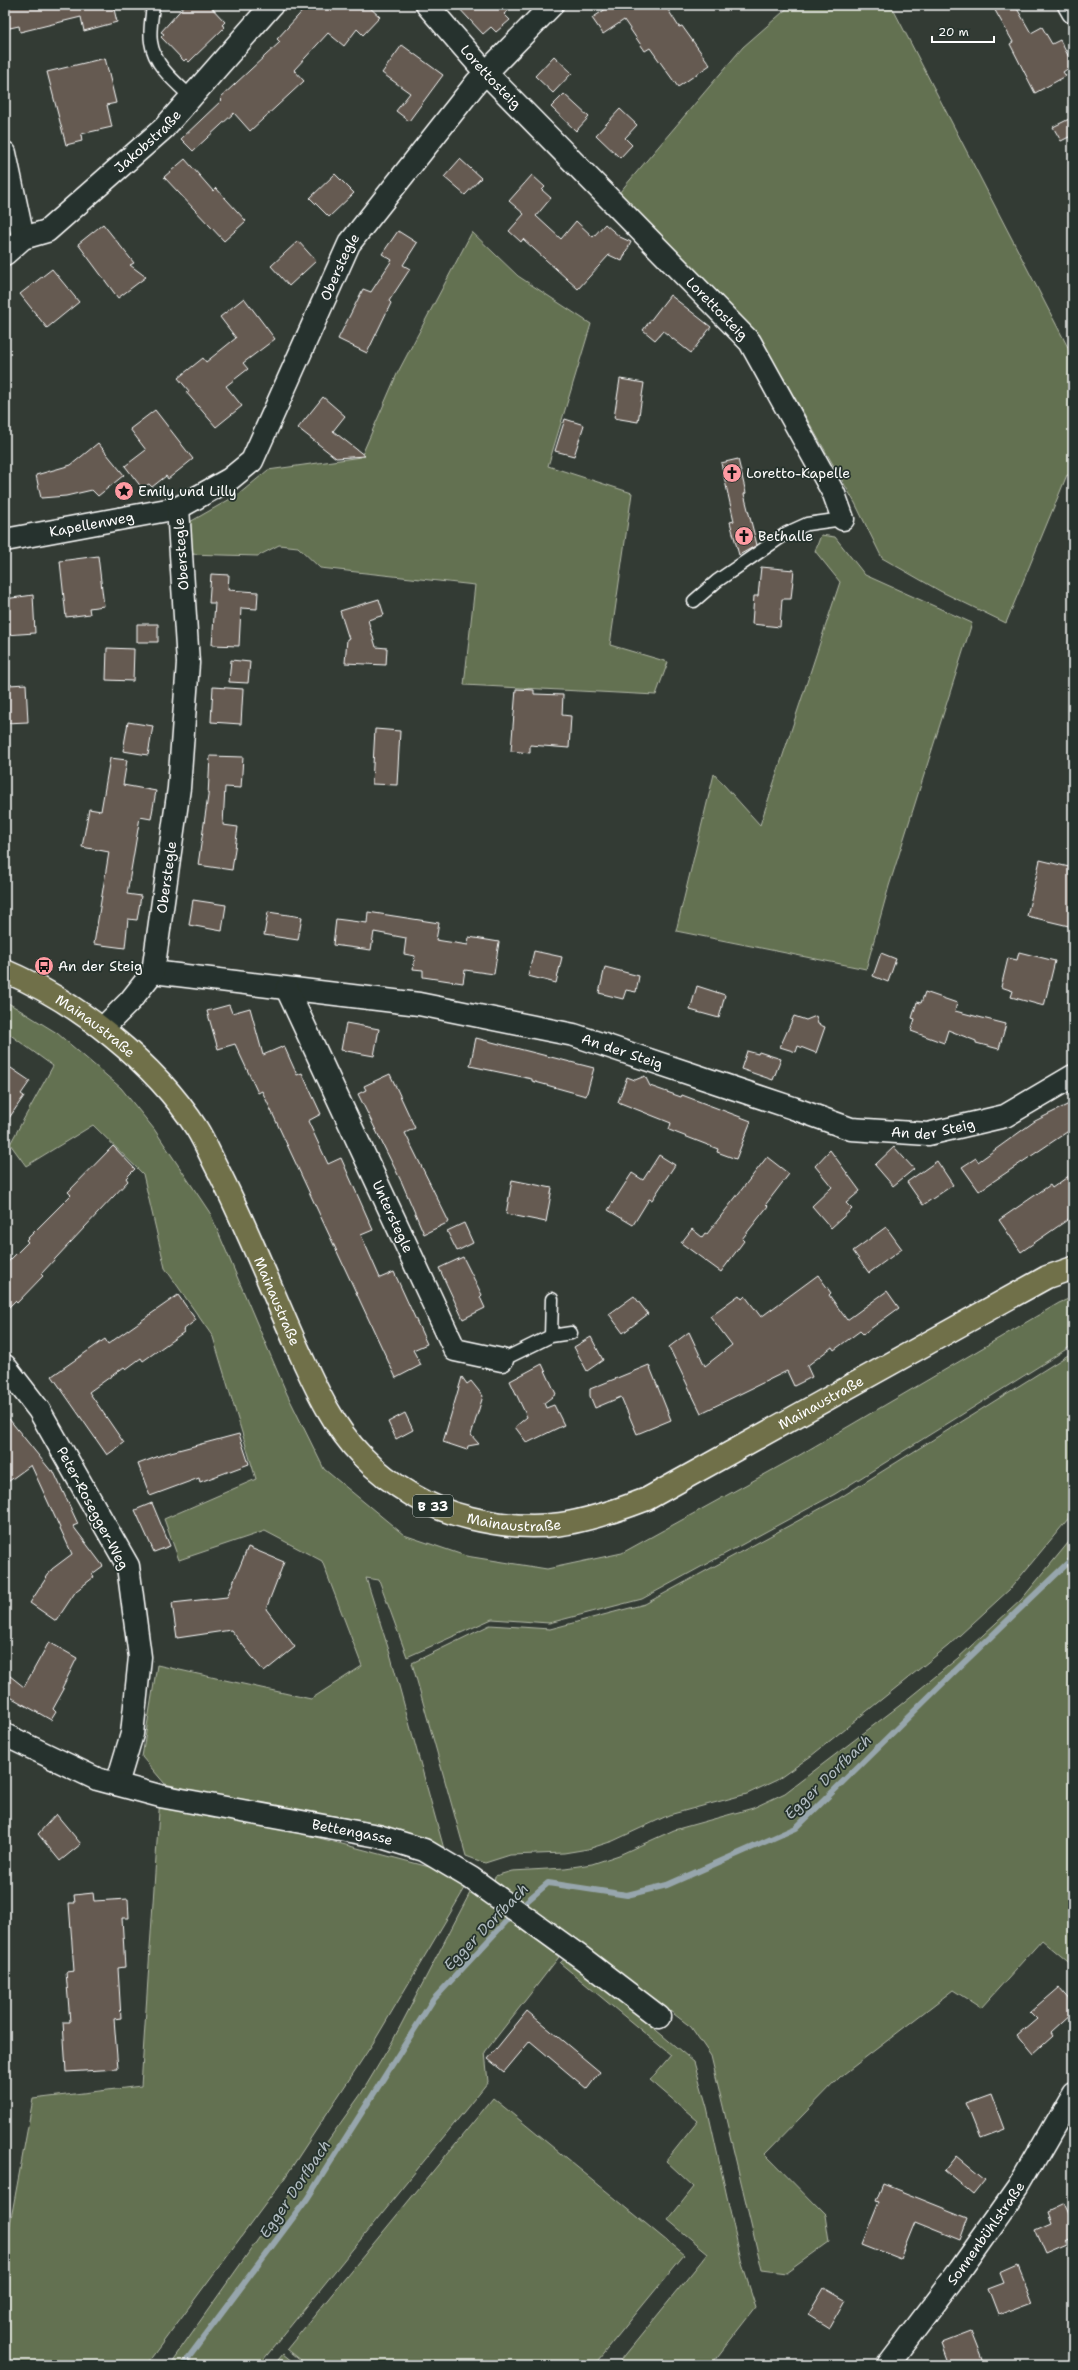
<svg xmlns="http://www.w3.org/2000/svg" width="1078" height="2370" font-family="'Shantell Sans',sans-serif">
<rect width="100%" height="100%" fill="#333b34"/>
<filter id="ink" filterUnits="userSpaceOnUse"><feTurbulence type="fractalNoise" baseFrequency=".025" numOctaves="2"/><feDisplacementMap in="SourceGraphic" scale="8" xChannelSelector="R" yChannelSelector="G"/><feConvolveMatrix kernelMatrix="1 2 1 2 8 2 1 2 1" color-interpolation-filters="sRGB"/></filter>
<g filter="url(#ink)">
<path fill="#647151" stroke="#b2b8a8" d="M791 5H891L1073 357V476L1067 475 1006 623 940 591 882 558 855 503 783 377 619 193 743 47Z
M472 232 518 276 591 324 548 466 632 493 610 645 668 662 656 695 464 685 475 585 320 568 298 547 279 545 258 556 187 554 188 523 239 494 268 470 361 457 397 374Z
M821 535 835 537 865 575 972 623 889 886 866 969 676 931 714 774 760 825 840 582 815 551Z
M5 1001 57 1033 121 1088 154 1129 210 1213 287 1394 324 1469 404 1535 466 1556 547 1569 622 1553 798 1456 1059 1303 1073 1297V1345L835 1494 642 1599 549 1623 492 1619 407 1657 379 1580 366 1578 391 1657 444 1849 165 1784 142 1757 157 1665 311 1699 362 1666 322 1561 265 1531 179 1560 164 1519 256 1479 213 1337 165 1268 143 1174 93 1125 26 1166 10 1144 53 1066 5 1031Z
M1073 1352V1513L1010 1589 948 1646 811 1756 777 1780 747 1794 669 1815 613 1841 588 1849 564 1853 510 1855 485 1863 466 1856 412 1663 490 1625 550 1629 645 1604 838 1499Z
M1073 1537V1966L1042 1940 981 2008 953 1990 840 2077 765 2154 825 2215 829 2242 786 2273 762 2270 711 2056 691 2027 554 1923 535 1919 493 1887 495 1876 512 1871 565 1868 592 1864 619 1855 674 1830 753 1808 785 1793 899 1706 958 1658 1021 1600Z
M160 1796 471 1878 375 2040 284 2179 146 2365H5V2251L33 2099 141 2086Z
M472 1889 559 1957 485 2052 488 2082 259 2365H169L361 2094 391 2044Z
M568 1956 694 2062 707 2107 742 2264 756 2307 711 2365H617L708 2253 668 2220 694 2187 666 2161 698 2121 650 2080 671 2055 560 1963Z
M493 2098 684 2255 594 2365H307L287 2349Z
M283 2354 297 2365H274Z"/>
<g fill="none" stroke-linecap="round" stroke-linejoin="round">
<path stroke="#97a6ad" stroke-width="6" d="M520 1907 548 1883 627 1895 667 1885 796 1828 953 1673 1073 1558
M183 2365 307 2199 433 2000 513 1914"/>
</g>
<path fill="#655a51" stroke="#fff" d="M5 5H113L117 22 84 31 81 17 20 32 19 26 5 29Z
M185 5H209L225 22 222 25 225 27 189 62 186 59 184 61 161 37 164 34 161 32Z
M308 5H367L380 17 363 35 357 29 344 46 328 33 294 70 304 81 250 131 234 113 193 151 181 139 222 100 220 98 280 42 277 39Z
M456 5H514L504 14 510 20 496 32 491 27 483 34Z
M612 5H665L679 27 682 26 710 65 678 87 650 48 645 51 624 20 603 34 592 18Z
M992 5H1015L1031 33 1042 27 1052 44 1060 40 1073 65 1063 72 1066 76 1035 93 1010 44 1013 42Z
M402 45 443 75 409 121 396 111 410 93 382 73Z
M554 56 572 73 553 93 535 76Z
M105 58 116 103 107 105 112 127 81 134 82 141 66 145 47 72Z
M564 94 589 117 576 131 551 107Z
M620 109 637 125 625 138 632 145 620 158 596 135Z
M1073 117V135L1061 141 1053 127Z
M185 159 213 191 216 188 246 221 224 241 164 177Z
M460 159 481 178 465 195 444 177Z
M335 174 354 193 329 217 310 198Z
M532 175 545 187 542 190 551 198 536 216 561 239 576 221 593 237 605 224 620 237 631 242 622 261 609 255 578 289 523 239 521 242 509 231 524 214 509 201Z
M103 224 134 263 130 265 146 277 118 298 78 244Z
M398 231 417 243 403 265 410 269 389 301 391 303 367 353 338 339 363 289 371 292 392 260 382 254Z
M298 241 316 261 289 286 271 266Z
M52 269 79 302 47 328 20 294Z
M670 295 711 327 691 353 663 331 655 340 643 330Z
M244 298 275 339 243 363 248 369 226 386 242 406 216 427 186 392 189 391 178 378 203 358 206 362 236 338 220 317Z
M620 379 644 383 638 422 614 418Z
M323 397 345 416 333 431 365 456 336 458 298 428Z
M155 410 193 459 168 479 166 476 152 487 149 484 142 488 125 466 146 450 130 429Z
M565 419 584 425 574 456 555 451Z
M98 443 124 475 98 496 92 490 66 496 41 498 36 475 71 465Z
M738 459 746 493 744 494 757 545 739 555 730 522 734 521 721 463Z
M98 556 104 606 89 608 90 614 66 617 60 561Z
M761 567 794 570 791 599H782L780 627 752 624 754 596H758Z
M211 574 229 575 228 590 258 592 257 609 241 608 239 646 212 645 215 603H209Z
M33 595 35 633 5 635V599Z
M379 599 384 615 368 620 376 647 387 648 386 665 345 663 347 639H349L340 611Z
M137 624H158V642H137Z
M107 648 134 649 133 681 106 680Z
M231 660 250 662 248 683 229 682Z
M26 684 28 722 5 723V690H9V685Z
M213 687 243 689 241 724 211 722Z
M516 689 534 690V694L563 695 562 715 571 716 569 748 530 745V753L511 751Z
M128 722 153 726 148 755 123 751Z
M375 729 400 731 397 785 372 784Z
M210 756 243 757 241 788 225 787 223 825 238 827 232 870 198 865 208 796Z
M110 758 127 760 123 785 156 791 151 819 140 817 127 894 141 896 137 920 128 919 125 948 94 944 109 852 82 847 89 809 101 811Z
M1040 860 1073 868V927L1027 916Z
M193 900 226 905 222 931 189 925Z
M268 912 302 917 298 940 264 935Z
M368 912 439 923 436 940 468 945 469 937 499 942 494 974 465 970 463 983 423 977V970L413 969 415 956 404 954 406 938 374 932 371 950 333 945 336 919 367 923Z
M534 951 562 957 556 983 528 976Z
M1019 952 1055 961 1044 1006 1011 997 1013 991 1001 987 1008 958 1017 960Z
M881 953 896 959 888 982 873 976Z
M605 967 639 976 636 992 626 990 623 999 599 993Z
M697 986 725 995 719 1018 690 1010Z
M925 992 957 1003 955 1011 1006 1024 999 1049 976 1043V1041L948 1030 944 1043 911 1031 915 1019 912 1018 917 1002 921 1003Z
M229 1005 232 1013 250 1008 263 1055 284 1046 297 1075 302 1073 321 1114 308 1121 328 1164 341 1158 373 1230 361 1235 380 1278 394 1272 427 1344 413 1350 421 1365 396 1378 262 1091 258 1093 235 1044 218 1049 207 1011Z
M794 1016 806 1020 816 1016 818 1024 825 1027 816 1053 798 1046 796 1052 780 1047Z
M346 1023 379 1029 374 1056 341 1050Z
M476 1038 594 1068 586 1096 532 1081V1079L470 1066Z
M747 1051 758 1054 759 1052 781 1059 773 1080 741 1069Z
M5 1064 30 1081 21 1094 24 1096 5 1124Z
M390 1074 415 1128 405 1133 449 1222 424 1234 402 1183 358 1094 366 1090 364 1086Z
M645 1076 650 1086 681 1097 682 1095 751 1121 736 1159 717 1152 718 1149 669 1130 671 1123 618 1102 627 1077 635 1080Z
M1073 1102V1128L979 1191 962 1167 976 1158 978 1162 1035 1121Z
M113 1146 135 1169 126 1178 128 1181 41 1274 43 1276 17 1303 15 1301 5 1311V1265L28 1242 26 1240 71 1195 68 1192Z
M894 1147 914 1169 893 1186 875 1165Z
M830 1150 860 1191 846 1203 852 1209 831 1228 812 1206 832 1187 815 1166Z
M659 1155 675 1165 652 1200 649 1199 633 1225 608 1210 632 1173 643 1180Z
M767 1157 789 1174 766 1204 768 1206 742 1239 744 1241 721 1272 681 1243 692 1229 702 1237 705 1233 707 1234Z
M937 1161 953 1185 923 1205 907 1182Z
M1073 1173V1216L1021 1252 999 1220 1050 1185 1052 1188Z
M512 1180 552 1188 546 1222 506 1214Z
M464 1223 473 1243 457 1251 447 1231Z
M886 1227 902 1249 869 1273 853 1251Z
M463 1257 482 1295 480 1297 485 1308 463 1319 439 1268Z
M818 1275 831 1293 829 1295 847 1320 887 1291 899 1308 863 1334 860 1331 834 1350 832 1347 807 1366 812 1377 794 1386 787 1371 701 1413 669 1347 689 1332 705 1366 732 1345 710 1316 739 1295 742 1299 745 1296 761 1317Z
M178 1295 196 1320 183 1330 184 1332 143 1361 141 1358 126 1369 124 1367 89 1392 124 1443 107 1455 52 1376 105 1339 108 1344Z
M634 1296 648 1314 623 1333 609 1314Z
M591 1337 603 1360 587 1371 574 1347Z
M542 1364 556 1394 544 1403 546 1408 554 1405 564 1425 527 1443 515 1427 527 1417 510 1381Z
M649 1365 671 1420 637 1434 621 1397 595 1408 590 1396V1389Z
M462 1377 467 1384 471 1381 483 1396 471 1435 479 1444 468 1446 467 1450 443 1442Z
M405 1413 413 1430 396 1439 388 1422Z
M5 1414 51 1471 53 1470 78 1524 73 1526 103 1566 92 1574 94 1577 76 1591 56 1621 30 1603 52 1569 72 1554 31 1465 5 1484Z
M239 1434 249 1464 200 1482 199 1478 150 1496 138 1464 167 1453Z
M152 1503 170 1546 154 1552 135 1510Z
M248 1547 284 1562 266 1609 295 1647 264 1672 231 1630 177 1638 172 1603 227 1597Z
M49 1642 77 1658 62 1688 64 1689 53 1709 56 1712 51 1720 5 1694V1672L24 1687Z
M56 1814 81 1844 60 1861 38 1834Z
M93 1893 94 1901 128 1899 129 1918H122L125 1967 118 1968 121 2018 114 2019 118 2069 66 2072 63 2022H70L66 1972 74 1971 69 1903H75L74 1895Z
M1059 1987 1073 2003V2012L1050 2033 1052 2036 1032 2054 1017 2036 1037 2019 1030 2012Z
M527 2011 600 2072 587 2089 530 2041 504 2072 488 2059Z
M991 2094 1004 2129 980 2138 966 2103Z
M956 2156 985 2180 973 2195 944 2171Z
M883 2184 968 2218 960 2240 915 2222 900 2259 862 2244 879 2202 876 2201Z
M1064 2203 1073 2223V2237L1065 2240 1067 2245 1046 2254 1035 2229 1051 2222 1047 2211Z
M1018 2265 1033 2302 998 2315 988 2289 1004 2283 1000 2273Z
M824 2288 845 2300 829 2328 808 2315Z
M971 2332 984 2365H950L942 2343Z"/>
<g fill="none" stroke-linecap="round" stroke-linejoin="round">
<g stroke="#fff" stroke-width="15">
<path id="service" d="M153 5C152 17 149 31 151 42 154 65 175 82 191 97
M694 601 717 581 787 533 807 524 843 519
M551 1336 552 1299
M502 1360 551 1336 571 1333"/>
</g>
<g stroke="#fff" stroke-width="25">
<g id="minor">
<path id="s1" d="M427 5 486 73 750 342 834 494 843 519"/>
<path d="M1069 5 1073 12"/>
<path d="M5 153 23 238"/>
<path id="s2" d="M5 254 23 238 47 231 164 128 272 5"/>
<path id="s3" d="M5 540 178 508 230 479 252 461 349 244 476 83 552 5"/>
<path id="s4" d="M153 972 419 1004 574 1035 793 1108 851 1129 928 1134 1005 1116 1073 1076"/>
<path id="s5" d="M287 989 455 1350 502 1360"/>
<path id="s6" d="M103 1028 130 1001 153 972 179 788 188 663 178 508"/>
<path d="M5 1366 39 1410 128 1566 140 1657 132 1734 117 1784"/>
<path id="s7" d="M5 1735 97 1779 160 1796 378 1836 424 1850 471 1878 582 1958 659 2017"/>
<path id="s8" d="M888 2365 960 2270 1018 2188 1073 2093"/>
</g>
</g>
<g stroke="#fff" stroke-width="25">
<g id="primary">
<path id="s9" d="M5 971C76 1001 155 1063 197 1129 205 1142 211 1157 218 1170 248 1229 271 1289 298 1349 315 1386 333 1427 362 1456 391 1486 430 1509 470 1518 539 1535 582 1524 647 1499L1047 1277 1073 1268"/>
</g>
</g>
<use href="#service" stroke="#26332d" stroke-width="12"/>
<use href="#minor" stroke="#26332d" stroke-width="22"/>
<use href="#primary" stroke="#6f704a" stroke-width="22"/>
</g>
</g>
<defs>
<g id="church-disc" transform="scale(1)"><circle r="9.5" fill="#ff9aa2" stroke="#26332d"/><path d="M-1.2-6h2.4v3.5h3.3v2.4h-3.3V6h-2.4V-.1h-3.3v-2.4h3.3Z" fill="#111"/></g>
<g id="sight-disc" transform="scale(1)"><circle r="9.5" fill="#ff9aa2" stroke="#26332d"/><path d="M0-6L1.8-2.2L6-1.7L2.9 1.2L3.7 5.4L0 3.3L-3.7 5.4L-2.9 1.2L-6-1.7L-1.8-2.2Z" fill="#111"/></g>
<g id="bus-disc" transform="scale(1)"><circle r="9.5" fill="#ff9aa2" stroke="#26332d"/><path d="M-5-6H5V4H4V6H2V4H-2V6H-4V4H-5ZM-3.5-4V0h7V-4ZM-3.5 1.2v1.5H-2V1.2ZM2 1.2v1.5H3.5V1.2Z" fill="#111"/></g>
</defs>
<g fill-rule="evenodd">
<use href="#church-disc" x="732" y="473"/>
<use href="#sight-disc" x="124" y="491"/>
<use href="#church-disc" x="744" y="536"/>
<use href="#bus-disc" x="44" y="966"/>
</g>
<g text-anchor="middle" stroke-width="3.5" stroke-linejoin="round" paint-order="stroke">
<rect fill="#26332d" stroke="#bec2c0" stroke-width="1" x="413" y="1495" width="40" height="22" rx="3"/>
<g font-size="13" font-weight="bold" fill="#fff">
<text x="433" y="1511">B 33</text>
</g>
<g font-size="14" fill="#fff" stroke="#26332d">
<text dy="5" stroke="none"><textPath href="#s1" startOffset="96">Lorettosteig</textPath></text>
<text dy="5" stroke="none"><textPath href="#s2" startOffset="184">Jakobstraße</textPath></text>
<text dy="5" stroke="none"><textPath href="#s3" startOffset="477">Oberstegle</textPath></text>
<text dy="5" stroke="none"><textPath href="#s1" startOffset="420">Lorettosteig</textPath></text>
<text dy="5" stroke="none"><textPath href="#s3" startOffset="88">Kapellenweg</textPath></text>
<text transform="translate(181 554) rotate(-94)" y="5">Oberstegle</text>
<text dy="5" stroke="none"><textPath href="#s6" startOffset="171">Oberstegle</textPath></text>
<text dy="5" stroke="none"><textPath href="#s9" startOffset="106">Mainaustraße</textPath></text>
<text dy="5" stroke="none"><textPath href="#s4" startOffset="477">An der Steig</textPath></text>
<text dy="5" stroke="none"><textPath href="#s4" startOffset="801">An der Steig</textPath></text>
<text dy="5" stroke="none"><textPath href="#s5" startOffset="251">Unterstegle</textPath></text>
<text dy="5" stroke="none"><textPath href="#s9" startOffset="442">Mainaustraße</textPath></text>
<text dy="5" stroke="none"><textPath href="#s9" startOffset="1126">Mainaustraße</textPath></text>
<text transform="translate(93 1508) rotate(62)" y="5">Peter-Rosegger-Weg</text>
<text dy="5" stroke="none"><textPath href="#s9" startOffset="790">Mainaustraße</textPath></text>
<text dy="5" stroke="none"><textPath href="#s7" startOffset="363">Bettengasse</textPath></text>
<text dy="5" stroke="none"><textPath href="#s8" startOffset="164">Sonnenbühlstraße</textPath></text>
</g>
<g font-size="14" fill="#fff" stroke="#26332d" text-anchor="start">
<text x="746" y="478">Loretto-Kapelle</text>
<text x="138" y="496">Emily und Lilly</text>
<text x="758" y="541">Bethalle</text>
<text x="58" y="971">An der Steig</text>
</g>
<g font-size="15" font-style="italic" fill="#b1bcc1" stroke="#26332d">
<text transform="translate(828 1777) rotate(-44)" y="5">Egger Dorfbach</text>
<text transform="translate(486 1927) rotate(-46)" y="5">Egger Dorfbach</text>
<text transform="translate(295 2189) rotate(-56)" y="5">Egger Dorfbach</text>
</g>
</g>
<rect width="1078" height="2370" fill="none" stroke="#26332d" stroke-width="20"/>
<rect x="10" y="10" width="1058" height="2350" fill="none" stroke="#fff" stroke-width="1.5" filter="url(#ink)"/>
<path d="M932 36v6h62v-6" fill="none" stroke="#ffffff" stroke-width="2"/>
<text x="938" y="36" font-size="12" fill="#ffffff" stroke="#26332d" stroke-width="3" paint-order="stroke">20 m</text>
</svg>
